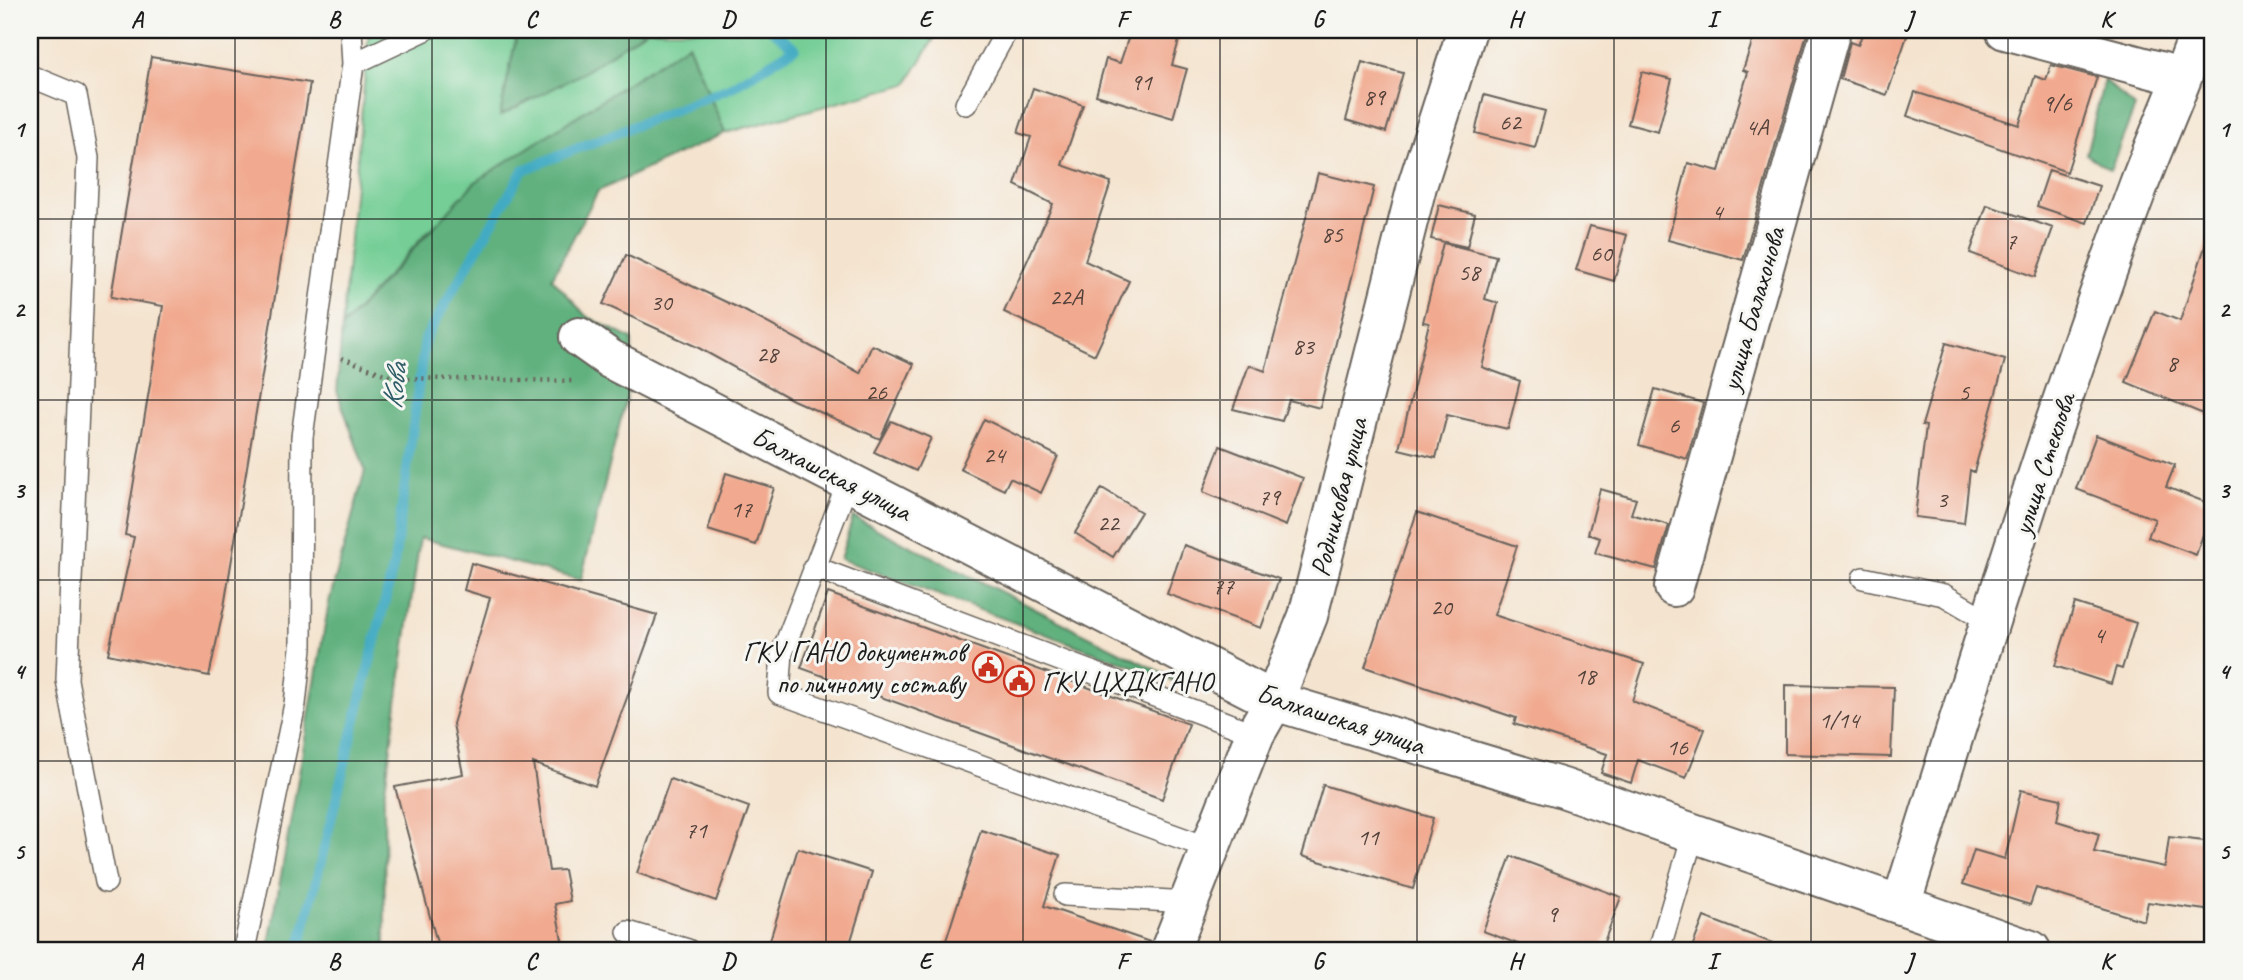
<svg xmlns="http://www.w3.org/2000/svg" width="2243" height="980" font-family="Caveat,sans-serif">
<rect width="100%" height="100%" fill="#f6f6f2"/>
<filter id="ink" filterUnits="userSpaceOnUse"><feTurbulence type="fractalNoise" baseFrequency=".0143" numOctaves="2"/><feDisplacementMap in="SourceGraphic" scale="14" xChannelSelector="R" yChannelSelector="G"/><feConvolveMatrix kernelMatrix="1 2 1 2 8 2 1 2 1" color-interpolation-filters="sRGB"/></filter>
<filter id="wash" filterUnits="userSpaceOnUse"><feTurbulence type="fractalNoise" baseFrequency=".00686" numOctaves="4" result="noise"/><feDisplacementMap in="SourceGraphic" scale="28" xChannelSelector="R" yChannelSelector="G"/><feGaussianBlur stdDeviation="1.57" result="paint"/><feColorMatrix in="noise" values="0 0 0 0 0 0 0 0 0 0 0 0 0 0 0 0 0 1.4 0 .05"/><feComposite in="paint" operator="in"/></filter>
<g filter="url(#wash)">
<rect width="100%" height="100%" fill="#f4e4cf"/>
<path fill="#75ce95" stroke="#487558" stroke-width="2" d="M369 30H501L516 38 500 115 581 74 646 30H939L907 84 725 133 688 44 427 232 342 327Z"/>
<path fill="#60b17e" stroke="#3e664d" stroke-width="2" d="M501 30H646L581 74 500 116 516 39Z
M688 44 725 133 598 191 552 278 586 316 632 339 630 382 581 580 420 538 384 796 385 950H271L270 938 329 602 365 470 337 391 342 327 474 183Z
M2104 80 2135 107 2110 170 2086 154Z
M853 517 1190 687 840 559Z"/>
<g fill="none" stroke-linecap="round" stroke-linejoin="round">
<path stroke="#43abc3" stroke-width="10" d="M299 950 394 564 425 339 523 170 732 87 795 48 772 30"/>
</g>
<g id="blocks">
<path fill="#f1aa90" d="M1131 30H1156L1180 37 1172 65 1187 69 1173 118 1096 95 1106 59 1120 63Z
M1756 30H1808L1743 260 1668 240 1688 163 1719 171 1748 72 1743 70Z
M1864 30H1909L1887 95 1840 79 1850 42 1858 45Z
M151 57 310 83 224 607 209 676 108 654 134 537 125 535 163 306 111 297Z
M1362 62 1403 73 1386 132 1346 120Z
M2051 65 2097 77 2067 172 1907 116 1915 92 2019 125 2035 76 2046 80Z
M1642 72 1672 79 1658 132 1628 124Z
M1033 88 1083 105 1062 165 1111 182 1085 261 1129 281 1095 355 1004 312 1053 204 1015 185 1031 137 1018 133Z
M1484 95 1545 111 1535 148 1475 133Z
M2049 170 2099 186 2087 223 2037 206Z
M1318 173 1374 187 1320 408 1289 400 1282 421 1233 409 1249 365 1265 371Z
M1439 205 1475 214 1467 247 1431 239Z
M1987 205 2053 228 2035 277 1970 253Z
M1590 226 1627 235 1614 281 1576 270Z
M2208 238 2213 239V418L2126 382 2155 311 2180 321Z
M1443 243 1496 256 1485 299 1498 303 1482 367 1520 381 1508 429 1447 415 1436 458 1399 449 1429 323 1423 322Z
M626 255 743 310 860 373 872 345 914 364 880 439 793 400 697 347 603 304Z
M1946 343 2005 360 1974 472 1970 470 1964 523 1915 517 1926 426 1922 425Z
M1655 389 1703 403 1687 459 1639 445Z
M984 419 1058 456 1041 493 1010 478 1004 490 960 469Z
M891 421 931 438 916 471 874 452Z
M2096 435 2175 465 2166 487 2213 505 2196 555 2148 537 2155 519 2076 489Z
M1220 446 1303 478 1286 526 1203 492Z
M726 473 774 488 756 545 708 530Z
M1102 488 1141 512 1113 557 1075 533Z
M1600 489 1636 499 1631 514 1669 525 1656 569 1595 553 1600 538 1588 534Z
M1417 512 1517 546 1494 615 1644 664 1632 701 1705 729 1686 778 1638 760 1631 783 1601 773 1607 754 1514 724 1516 718 1365 667Z
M1184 545 1279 579 1261 628 1167 594Z
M471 563 657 615 595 786 533 763 549 871 564 870 570 901 555 904 564 950H439L395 787 463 774 453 724 490 598 464 590Z
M828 593 1189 724 1162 799 801 668Z
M2075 603 2136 623 2122 669 2116 667 2111 684 2055 666Z
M1785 685 1894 687 1891 757 1785 754Z
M670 779 749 807 716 901 637 873Z
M1323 785 1433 818 1413 889 1302 856Z
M2021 790 2061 799 2057 821 2099 834 2094 852 2165 867 2169 837 2213 842V911L2148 902 2144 921 2036 888 2030 905 1963 884 1974 850 2005 859Z
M981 830 1060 855 1044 906 1150 942 1149 950H943Z
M798 848 872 872 848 950H767Z
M1511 856 1621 897 1601 950H1534L1483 931Z
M1704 917 1783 947 1782 950H1691Z"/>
</g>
</g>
<g filter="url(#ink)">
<use href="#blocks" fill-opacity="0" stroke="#68625b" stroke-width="2"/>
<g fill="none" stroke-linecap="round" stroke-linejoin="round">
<g stroke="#68625b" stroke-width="24">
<path id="lane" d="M353 64 425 30
M30 76 76 95 88 158 67 680 106 882
M966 104 1007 30
M848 482 782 653 779 693 1209 848
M814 567 1255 734
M1863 578 1944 595 1990 622
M1065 895 1189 902
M628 932 688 950
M244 950 295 704 301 648 302 437 353 64 351 30
M1659 950 1693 835"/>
</g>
<g stroke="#68625b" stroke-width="42">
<path id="street" d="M2005 30 2182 77
M579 337 610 359 1274 701 1563 788 2031 950
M1674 587 1831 30
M1901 905C1976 665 2050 423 2138 187 2158 134 2182 83 2200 30
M1170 950 1255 734 1274 701 1308 616 1417 186 1467 30"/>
</g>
<path stroke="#68625b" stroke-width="4.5" stroke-dasharray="2 5" stroke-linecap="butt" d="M342 358 395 378 575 381"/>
<use href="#lane" stroke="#fff" stroke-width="21"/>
<use href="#street" stroke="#fff" stroke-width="38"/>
</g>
</g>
<path fill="none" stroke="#1c1c1c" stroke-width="2" stroke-opacity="0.55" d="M235 30V950M432 30V950M629 30V950M826 30V950M1023 30V950M1220 30V950M1417 30V950M1614 30V950M1811 30V950M2008 30V950M30 219H2213M30 400H2213M30 580H2213M30 761H2213"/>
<defs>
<g id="civic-ring" transform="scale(1.575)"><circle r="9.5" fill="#f6f6f2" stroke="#c8321e" stroke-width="1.5"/><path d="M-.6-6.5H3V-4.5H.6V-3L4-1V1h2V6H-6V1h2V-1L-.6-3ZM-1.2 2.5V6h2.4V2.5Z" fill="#c8321e"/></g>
</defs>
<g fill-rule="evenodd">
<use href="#civic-ring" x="988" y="667"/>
<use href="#civic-ring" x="1019" y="681"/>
</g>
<g text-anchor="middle" stroke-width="6" stroke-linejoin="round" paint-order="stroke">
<g font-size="24" fill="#514039">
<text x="1141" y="90">91</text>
<text x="1374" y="105">89</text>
<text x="2057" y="111">9/6</text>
<text x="1510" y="130">62</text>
<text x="1757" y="135">4А</text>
<text x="1717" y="220">4</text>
<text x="1332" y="242">85</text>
<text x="2011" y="249">7</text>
<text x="1601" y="261">60</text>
<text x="1469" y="280">58</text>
<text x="1066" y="305">22А</text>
<text x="661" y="310">30</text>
<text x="1303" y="354">83</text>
<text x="767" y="362">28</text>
<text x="2172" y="371">8</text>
<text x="876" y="400">26</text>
<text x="1964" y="400">5</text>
<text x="1674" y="433">6</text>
<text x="994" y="463">24</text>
<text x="1269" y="505">79</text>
<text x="1942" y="507">3</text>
<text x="741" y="517">17</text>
<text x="1108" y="531">22</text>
<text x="1223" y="594">77</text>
<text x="1441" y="615">20</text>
<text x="2099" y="643">4</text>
<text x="1585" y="684">18</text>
<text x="1839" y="728">1/14</text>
<text x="1677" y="755">16</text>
<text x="696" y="838">71</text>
<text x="1368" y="845">11</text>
<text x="1552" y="922">9</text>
</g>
<g font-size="28" fill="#1c1c1c" stroke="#f6f6f2">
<text transform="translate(1752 309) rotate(-74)" y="10">улица Балахонова</text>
<text transform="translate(2043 464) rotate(-72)" y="10">улица Стеклова</text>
<text transform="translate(832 473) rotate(27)" y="10">Балхашская улица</text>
<text transform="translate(1338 497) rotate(-76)" y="10">Родниковая улица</text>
<text transform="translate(1341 718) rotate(18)" y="10">Балхашская улица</text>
</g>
<g font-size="28" fill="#1c1c1c" stroke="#f6f6f2" text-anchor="end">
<text x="965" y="661">ГКУ ГАНО документов<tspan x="965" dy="32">по личному составу</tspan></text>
<text x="1042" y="691" text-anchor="start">ГКУ ЦХДКГАНО</text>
</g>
<g font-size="30" font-style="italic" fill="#2e5c67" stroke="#f6f6f2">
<text transform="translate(394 386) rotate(-82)" y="10">Кова</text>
</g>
</g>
<rect width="2243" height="980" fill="none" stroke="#f6f6f2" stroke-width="77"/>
<rect x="38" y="38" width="2166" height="904" fill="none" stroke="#1c1c1c" stroke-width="2.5"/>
<g font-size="23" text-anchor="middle" font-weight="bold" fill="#1c1c1c">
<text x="137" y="27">A</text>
<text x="334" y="27">B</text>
<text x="531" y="27">C</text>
<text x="728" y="27">D</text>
<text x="925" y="27">E</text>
<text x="1122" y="27">F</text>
<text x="1318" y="27">G</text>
<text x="1515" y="27">H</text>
<text x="1712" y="27">I</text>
<text x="1909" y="27">J</text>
<text x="2106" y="27">K</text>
<text x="19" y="137">1</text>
<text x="2224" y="137">1</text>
<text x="19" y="317">2</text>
<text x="2224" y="317">2</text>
<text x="19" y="498">3</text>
<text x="2224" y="498">3</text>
<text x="19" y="679">4</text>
<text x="2224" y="679">4</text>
<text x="19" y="859">5</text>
<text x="2224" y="859">5</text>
<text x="137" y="969">A</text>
<text x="334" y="969">B</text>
<text x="531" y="969">C</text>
<text x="728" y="969">D</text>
<text x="925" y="969">E</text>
<text x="1122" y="969">F</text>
<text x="1318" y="969">G</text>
<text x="1515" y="969">H</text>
<text x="1712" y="969">I</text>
<text x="1909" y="969">J</text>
<text x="2106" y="969">K</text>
</g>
</svg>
